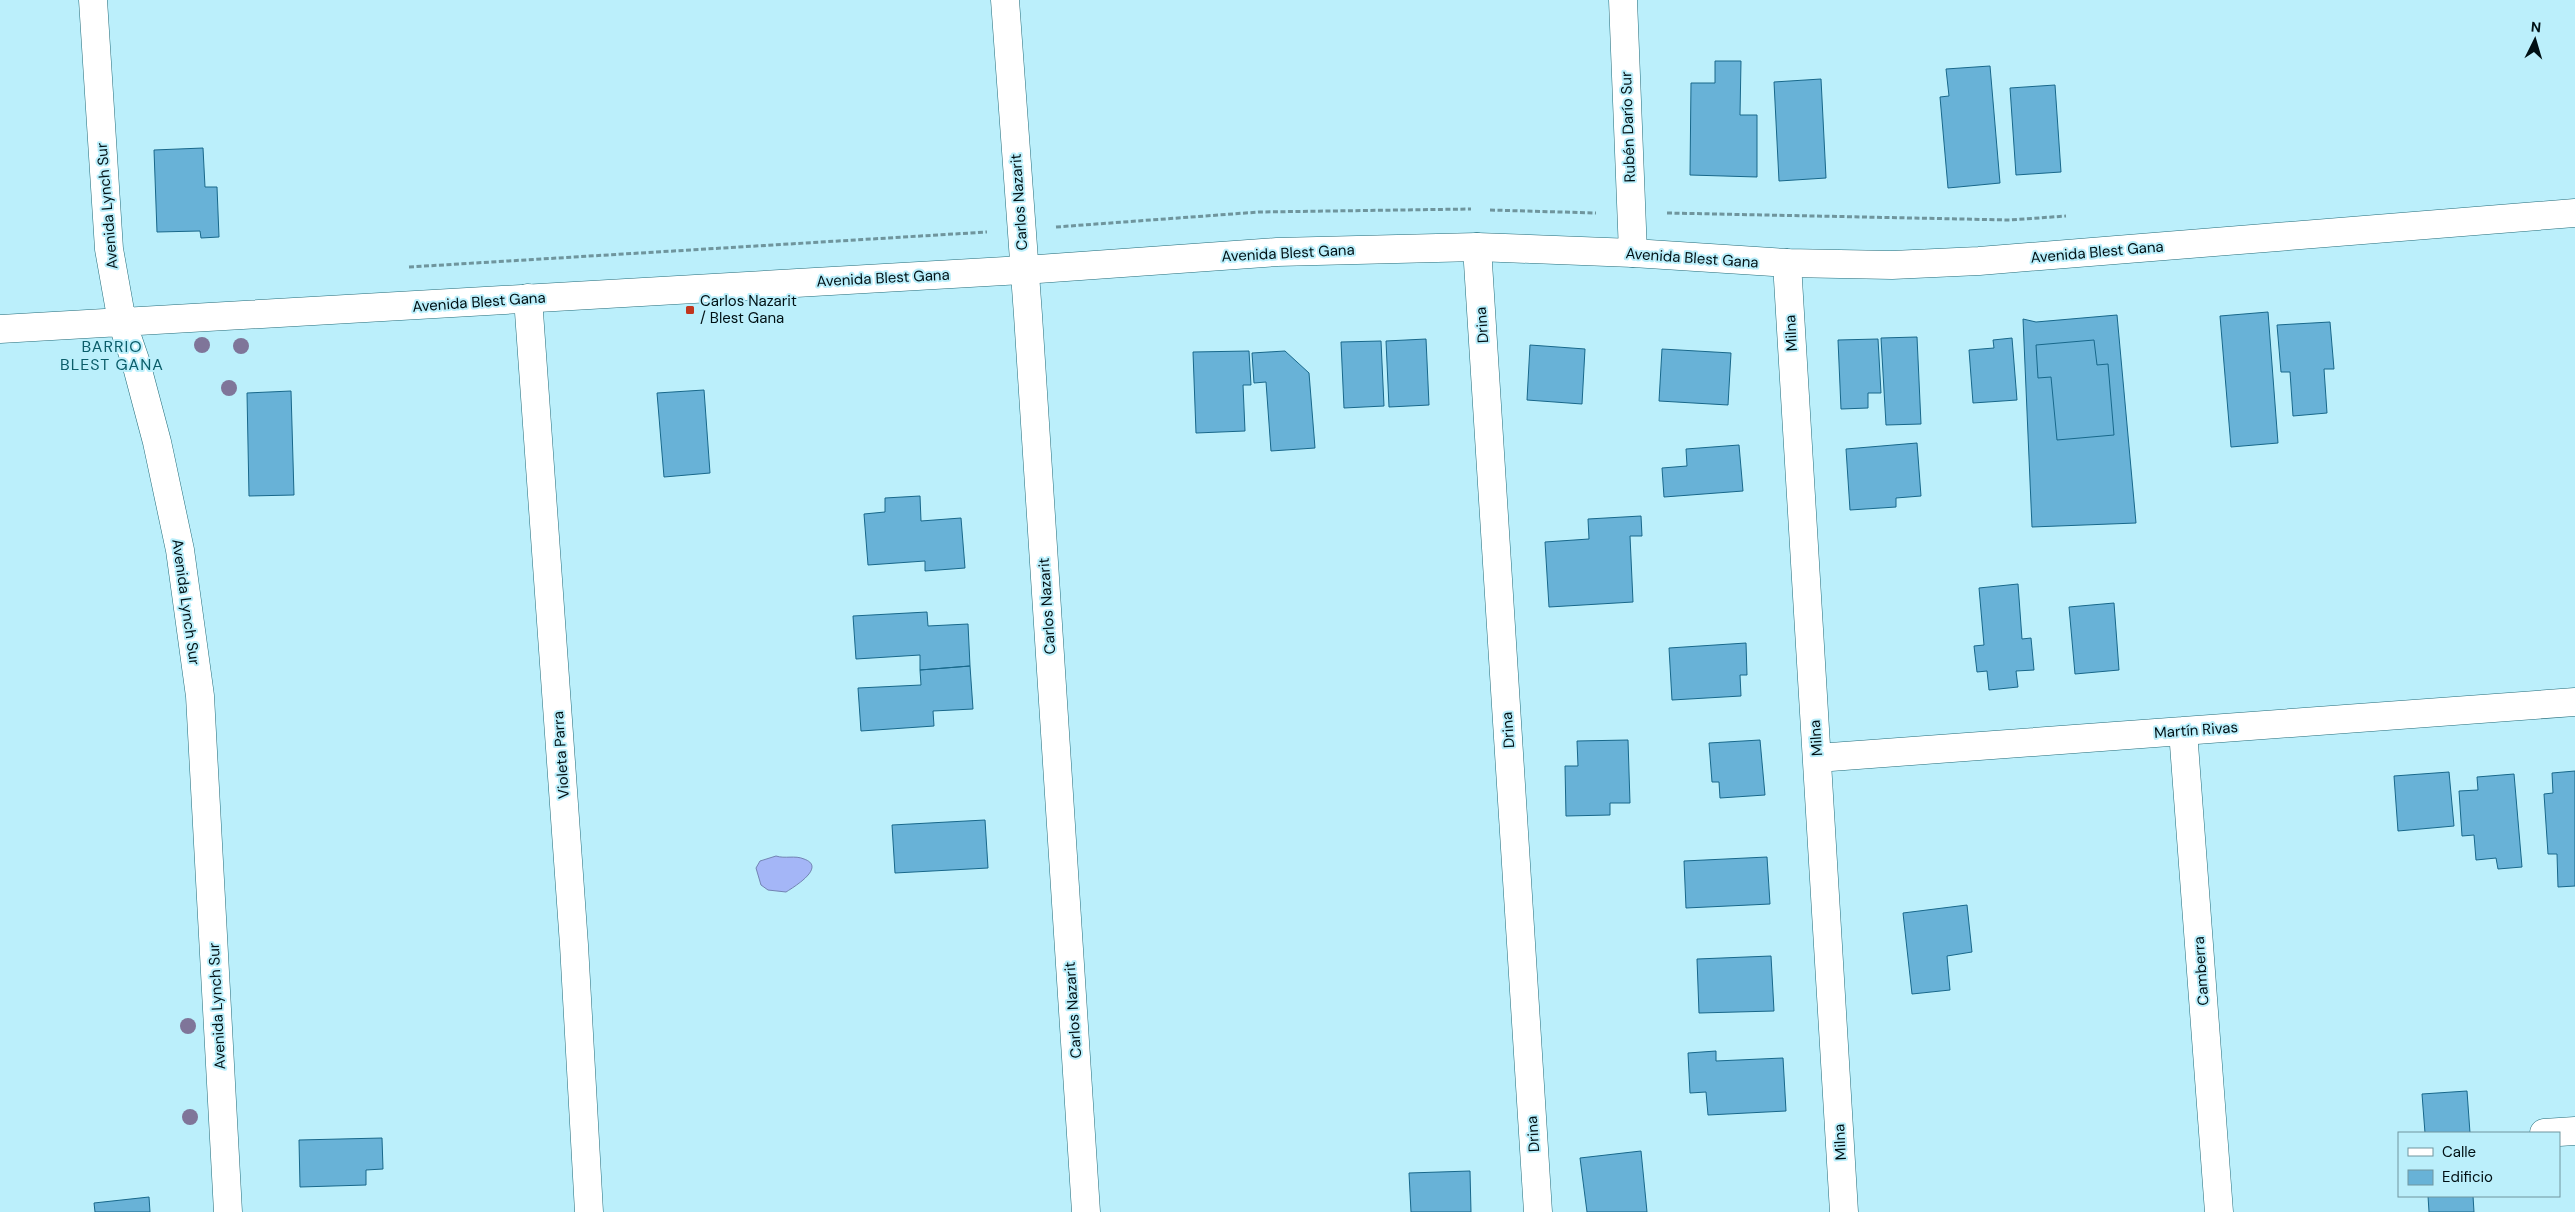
<svg xmlns="http://www.w3.org/2000/svg" width="2575" height="1212" font-family="'DM Sans',sans-serif">
<rect width="100%" height="100%" fill="#bbeffb"/>
<path fill="#a4b6f7" stroke="#7384b3" d="M776 856C785 859 795 855 804 859 827 867 794 887 786 892L768 890 761 885 756 868 760 861Z"/>
<path fill="#68b2d7" stroke="#18688b" d="M1715 61H1741L1740 115H1757V177L1690 175 1691 83H1715Z
M1990 66 2000 183 1948 188 1940 97 1949 96 1946 69Z
M1821 79 1826 178 1779 181 1774 82Z
M2055 85 2061 172 2016 175 2010 88Z
M203 148 205 187H217L219 237 201 238 200 231 157 232 154 150Z
M2268 312 2278 443 2231 447 2220 316Z
M2117 315 2136 523 2032 527 2023 319 2036 322Z
M2330 322 2334 369H2324L2327 413 2293 416 2290 372H2281L2277 325Z
M1917 337 1921 424 1886 425 1881 338Z
M2012 338 2017 400 1973 403 1969 350 1994 348 1993 340Z
M1426 339 1429 405 1389 407 1386 341Z
M1878 339 1881 393H1868V408L1841 409 1838 340Z
M2094 340 2097 365 2108 364 2114 435 2057 440 2051 377 2038 378 2036 345Z
M1381 341 1384 406 1344 408 1341 342Z
M1530 345 1585 349 1582 404 1527 400Z
M1662 349 1731 353 1728 405 1659 401Z
M1249 351 1251 385H1243L1245 431 1196 433 1193 352Z
M1285 351 1309 373 1315 448 1271 451 1266 382 1254 383 1252 353Z
M704 390 710 473 664 477 657 393Z
M291 391 294 495 249 496 247 393Z
M1917 443 1921 496 1896 498V507L1850 510 1846 449Z
M1739 445 1743 491 1664 497 1662 468 1687 466 1686 449Z
M920 496 921 521 961 518 965 568 925 571V561L868 565 864 514 885 512V498Z
M1641 516 1642 536H1630L1633 602 1549 607 1545 542 1589 539 1588 519Z
M2018 584 2022 639 2031 638 2034 670 2016 671 2018 687 1989 690 1987 671 1977 672 1974 646 1984 645 1979 588Z
M2114 603 2119 670 2075 674 2069 607Z
M927 612 928 626 968 624 970 666 920 670V655L856 659 853 616Z
M1746 643 1747 675H1740L1741 696 1672 700 1669 648Z
M970 666 973 709 933 711 934 726 861 731 858 688 921 685 920 670Z
M1628 740 1630 803H1610V815L1566 816 1565 766H1578L1577 741Z
M1760 740 1765 795 1720 798 1719 782H1712L1709 743Z
M2575 771V886L2558 887 2557 854H2548L2544 794 2553 793 2552 773Z
M2449 772 2454 826 2398 831 2394 776Z
M2514 774 2522 867 2498 869 2496 858 2476 860 2474 835 2462 836 2459 791 2478 790 2477 777Z
M985 820 988 868 895 873 892 825Z
M1767 857 1770 904 1686 908 1684 861Z
M1967 905 1972 952 1947 956 1950 990 1912 994 1903 913Z
M1771 956 1774 1011 1699 1013 1697 959Z
M1716 1051V1061L1783 1058 1786 1111 1708 1115 1706 1092 1690 1093 1688 1053Z
M2467 1091 2470 1133H2425L2422 1094Z
M382 1138 383 1169 366 1170V1185L300 1187 299 1140Z
M1641 1151 1647 1212H1587L1580 1158Z
M1470 1171 1471 1212H1411L1409 1173Z
M2428 1196H2473L2474 1212H2429Z
M149 1197 150 1212H95L94 1203Z"/>
<g fill="none" stroke-linecap="round" stroke-linejoin="round">
<g stroke="#236c7a" stroke-width="29">
<path id="street" d="M1005 0 1028 315 1086 1212
M1623 0 1633 253
M1477 247 1538 1212
M1787 263 1844 1212
M528 298 574 945 589 1212
M2183 731 2219 1212
M1817 758 2575 702
M2544 1133 2575 1131"/>
</g>
<g stroke="#236c7a" stroke-width="29">
<path id="secondary" d="M93 0 109 249 122 322 136 363 157 442 180 550 200 696 228 1212
M0 329 1024 270 1277 252 1477 247 1633 253 1787 263 1892 265 1979 261 2575 213"/>
</g>
<path stroke="#6f959d" stroke-width="3" stroke-dasharray="5 2.5" stroke-linecap="butt" d="M1490 210 1596 213
M1667 213 2010 220 2066 216
M1056 227 1259 212 1471 209
M409 267 987 232
M86 359 87 366 99 365"/>
<use href="#street" stroke="#fff" stroke-width="28"/>
<use href="#secondary" stroke="#fff" stroke-width="28"/>
</g>
<g fill="#7f7599">
<circle cx="202" cy="345" r="8"/>
<circle cx="241" cy="346" r="8"/>
<circle cx="229" cy="388" r="8"/>
<circle cx="188" cy="1026" r="8"/>
<circle cx="190" cy="1117" r="8"/>
</g>
<rect fill="#c1351d" stroke="#bbeffb" stroke-width="2" x="685" y="305" width="10" height="10" rx="2.5"/>
<g text-anchor="middle" stroke-width="4" stroke-linejoin="round" paint-order="stroke">
<g font-size="15" fill="#001014" stroke="#bbeffb">
<text transform="translate(1628 127) rotate(-92)" y="5">Rubén Darío Sur</text>
<text transform="translate(1019 202) rotate(-94)" y="5">Carlos Nazarit</text>
<text transform="translate(107 206) rotate(-95)" y="5">Avenida Lynch Sur</text>
<text transform="translate(2097 252) rotate(-5)" y="5">Avenida Blest Gana</text>
<text transform="translate(1288 253) rotate(-3)" y="5">Avenida Blest Gana</text>
<text transform="translate(1692 258) rotate(4)" y="5">Avenida Blest Gana</text>
<text transform="translate(883 278) rotate(-3)" y="5">Avenida Blest Gana</text>
<text transform="translate(479 302) rotate(-4)" y="5">Avenida Blest Gana</text>
<text transform="translate(1482 325) rotate(-94)" y="5">Drina</text>
<text transform="translate(1791 333) rotate(-93)" y="5">Milna</text>
<text transform="translate(186 602) rotate(82)" y="5">Avenida Lynch Sur</text>
<text transform="translate(1047 606) rotate(-94)" y="5">Carlos Nazarit</text>
<text transform="translate(1508 730) rotate(-94)" y="5">Drina</text>
<text transform="translate(2196 730) rotate(-4)" y="5">Martín Rivas</text>
<text transform="translate(1816 738) rotate(-94)" y="5">Milna</text>
<text transform="translate(561 755) rotate(-94)" y="5">Violeta Parra</text>
<text transform="translate(2201 971) rotate(-94)" y="5">Camberra</text>
<text transform="translate(217 1006) rotate(-93)" y="5">Avenida Lynch Sur</text>
<text transform="translate(1073 1010) rotate(-94)" y="5">Carlos Nazarit</text>
<text transform="translate(1533 1134) rotate(-94)" y="5">Drina</text>
<text transform="translate(1840 1142) rotate(-93)" y="5">Milna</text>
</g>
<g font-size="15" fill="#001014" stroke="#bbeffb" text-anchor="start">
<text x="700" y="306">Carlos Nazarit<tspan x="700" dy="17">/ Blest Gana</tspan></text>
</g>
<g font-size="16" letter-spacing="1" fill="#0b5d6a" stroke="#bbeffb">
<text x="112" y="352">BARRIO<tspan x="112" dy="18">BLEST GANA</tspan></text>
</g>
</g>
<rect x="2398" y="1132" width="162" height="65" fill="#bbeffb" stroke="#70969f"/>
<rect x="2408" y="1148" width="25" height="8" fill="#ffffff" stroke="#70969f"/>
<text x="2442" y="1157" font-size="15" fill="#001014">Calle</text>
<rect x="2408" y="1170" width="25" height="15" fill="#68b2d7" stroke="#70969f"/>
<text x="2442" y="1182" font-size="15" fill="#001014">Edificio</text>
<g transform="translate(2535 40) rotate(5)" stroke="#bbeffb" stroke-width="4" paint-order="stroke">
<path d="M0-4L9 19L0 12L-9 19Z" fill="#001014"/>
<text y="-8" font-size="14" font-weight="bold" text-anchor="middle" fill="#001014">N</text>
</g>
</svg>
